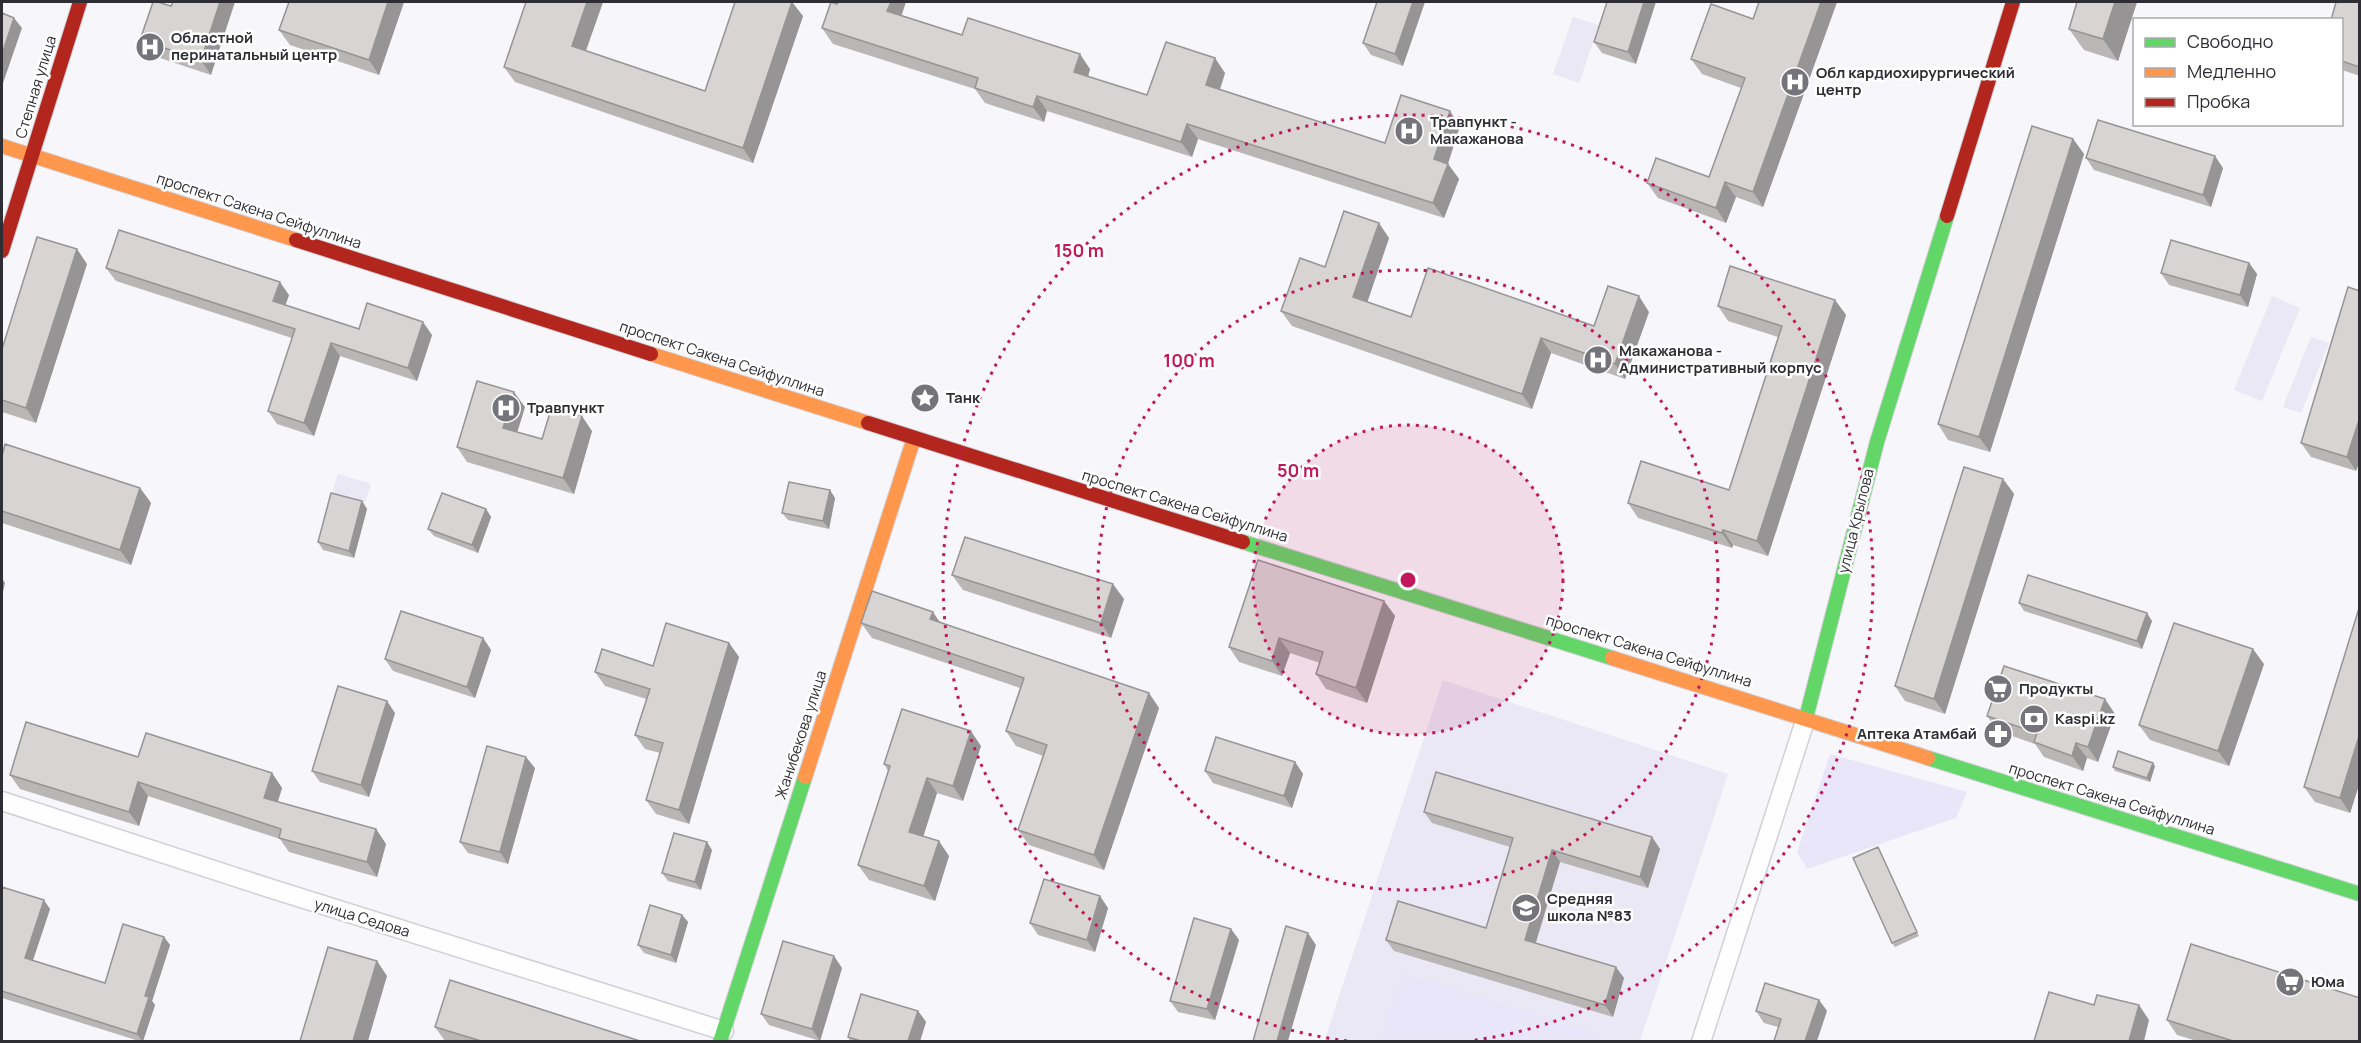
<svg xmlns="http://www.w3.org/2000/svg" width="2361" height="1043" font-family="Manrope,sans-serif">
<rect width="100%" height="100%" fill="#f6f6fb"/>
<path fill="#e9e8f4" d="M1573 17 1599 25 1579 83 1553 74Z
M2272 296 2300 308 2262 401 2234 390Z
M2311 337 2329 343 2301 413 2283 407Z
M338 474 371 484 365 503 332 493Z
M1443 680 1728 774 1640 1041 1324 1042Z"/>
<path fill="#e9e6f9" d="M1830 754 1967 792 1956 818 1807 869 1797 852Z
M1402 972 1602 1034 1599 1041H1380Z"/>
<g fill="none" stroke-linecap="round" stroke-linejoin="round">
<g stroke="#d1d0d7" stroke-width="21">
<path id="street" d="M2 801 266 887 724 1031
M1701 1042 1806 718"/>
</g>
<g stroke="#d1d0d7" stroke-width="16">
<path id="fast" d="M1243 542 1612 658
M1806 718 1877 442 1947 216
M1928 758 2360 894
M720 1042 805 777"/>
</g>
<g stroke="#d1d0d7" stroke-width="16">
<path id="slow" d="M2 146 296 240
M651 354 868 423
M1612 658 1928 758
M805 777 914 438"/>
</g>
<g stroke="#d1d0d7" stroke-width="16">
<path id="jam" d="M1947 216 2013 2
M296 240 651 354
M2 251 80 2
M868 423 1243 542"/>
</g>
<use href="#street" stroke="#fefefe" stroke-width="18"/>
<use href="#fast" stroke="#63d668" stroke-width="14"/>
<use href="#slow" stroke="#ff974d" stroke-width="14"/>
<use href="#jam" stroke="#b3261e" stroke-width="14"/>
</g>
<path fill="#b9b6b5" d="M289 2H404L379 75 290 45 279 30Z
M526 2H603L586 51 705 91 803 16 753 163 515 82 504 67Z
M1377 2 1403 66 1371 55 1363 43Z
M1607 2 1636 64 1602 53 1594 42Z
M1759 2H1837L1763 207 1736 197 1726 223 1658 198 1647 183 1709 177 1741 88 1702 74 1691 59 1753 19Z
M2077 2H2137L2118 61 2084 50 2069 29Z
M2360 2V76L2342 70V20Z
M837 4 901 15 962 35 1090 69 1088 77 1147 95 1225 73 1220 90 1385 143 1460 126 1448 164 1459 179 1444 218 1198 139 1192 157 1047 111 1044 122 985 103 975 89 833 44 822 28Z
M171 6 211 75 151 55 140 40Z
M2073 139 2084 154 1990 452 1948 440 1938 424Z
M2086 158 2223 168 2211 207 2094 170Z
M1389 238 1367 302 1411 317 1594 326 1649 312 1625 379 1551 353 1532 409 1292 326 1281 311 1325 267Z
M2249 263 2257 274 2248 307 2169 285 2161 273Z
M87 264 36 423 2 412V349Z
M106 268 289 295 285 306 359 329 432 335 417 381 340 356 314 436 277 424 268 411 292 338 116 281Z
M2360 291 2356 471 2311 457 2301 443Z
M1835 300 1846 315 1768 556 1733 545 1732 548 1638 518 1628 503 1729 490 1778 337 1728 321 1718 306Z
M525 407 517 432 542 439 592 431 574 494 467 462 457 447Z
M2 456 140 488 151 503 131 565 2 523Z
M2003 479 2014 494 1945 714 1905 701 1895 686Z
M835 498 829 529 788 520 782 513Z
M362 501 367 509 354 558 323 550 318 542Z
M486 509 491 517 478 553 434 536 428 529Z
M952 575 1124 599 1111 638 963 590Z
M1384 601 1395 616 1367 703 1326 689 1316 674 1320 663 1290 653 1282 676 1239 662 1229 647Z
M2019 603 2152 621 2142 649 2024 611Z
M2360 605V782L2350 813 2315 802 2304 787Z
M940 622 1159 708 1104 870 1029 845 1018 830 1043 756 1016 746 1006 731 1020 688 872 638 861 623Z
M483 638 491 650 475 698 393 671 385 659Z
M729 643 739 657 689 824 656 814 646 800 660 753 645 749 635 735 646 699 605 686 595 672 653 666Z
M2264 664 2229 766 2150 740 2139 725Z
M395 713 369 797 320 782 312 771Z
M2115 714 2098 762 2087 758 2083 771 2044 757 2035 744 1998 731 1987 716Z
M981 746 963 801 937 793 923 836 949 856 935 901 869 880 858 865 888 771 884 764Z
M138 757 272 773 282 788 278 802 376 829 386 844 377 877 289 852 280 839 148 796 139 826 20 789 10 775Z
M1295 762 1303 774 1292 808 1213 783 1205 771Z
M2155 766 2150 782 2115 771 2113 767Z
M535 768 508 864 468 853 460 842Z
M1424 812 1652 837 1660 849 1648 888 1560 862 1536 943 1624 978 1613 1017 1394 951 1386 940 1486 928 1510 847 1432 823Z
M712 850 701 890 668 881 662 873Z
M1880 851 1919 936 1895 947 1892 943Z
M2 887 50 909 33 960 105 983 164 937 170 945 152 1001 155 1005 143 1041H139L2 998Z
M1108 908 1095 952 1038 935 1030 923Z
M682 915 688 922 676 963 644 953 638 945Z
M1231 929 1239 940 1215 1020 1178 1012 1170 1001Z
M842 968 820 1041 769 1025 761 1014Z
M1819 1000 1827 1011 1778 1027 1764 1023 1756 1011Z
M918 1011 926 1022 920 1041H850L848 1037Z
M2167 1020 2360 1041H2197L2177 1035Z
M435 1027 640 1041H445Z"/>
<path fill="#969494" d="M220 2H235L211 75 201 60Z
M388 2H404L379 75 369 60Z
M587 2H603L582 61 572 46Z
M792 2 803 16 753 163 743 148Z
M891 2H906L898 26 887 11Z
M1413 2H1425L1403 66 1395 54Z
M1644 2H1656L1636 64 1628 52Z
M1821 2H1837L1763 207 1753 192Z
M2115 2H2137L2118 61 2103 39Z
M14 18 22 28 2 86V54Z
M1080 54 1090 69 1085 87 1074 72Z
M1215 58 1225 73 1216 100 1206 85Z
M1037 96 1047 111 1044 122 1033 107Z
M1450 111 1460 126 1445 172 1448 164 1459 179 1444 218 1433 203 1434 159Z
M1187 124 1198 139 1192 157 1181 142Z
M2073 139 2084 154 1990 452 1979 437Z
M2215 156 2223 168 2211 207 2203 195Z
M1725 182 1736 197 1726 223 1716 208Z
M1379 223 1389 238 1364 312 1353 297Z
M77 249 87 264 36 423 26 408Z
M2249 263 2257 274 2248 307 2240 295Z
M280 282 289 295 282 315 273 301Z
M1639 296 1649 312 1625 379 1615 364Z
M1835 300 1846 315 1768 556 1757 541Z
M423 322 432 335 417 381 408 368Z
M1541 338 1551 353 1532 409 1522 394Z
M331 343 340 356 314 436 304 423Z
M514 392 525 407 514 443 503 428Z
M582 416 592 431 574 494 563 478Z
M2360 417V461L2356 471 2347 457Z
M2003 479 2014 494 1945 714 1934 699Z
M140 488 151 503 131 565 120 550Z
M830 490 835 498 829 529 823 521Z
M362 501 367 509 354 558 349 551Z
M486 509 491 517 478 553 472 545Z
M1723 530 1733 545 1732 548 1722 533Z
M2 578 5 583 2 596Z
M1113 584 1124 599 1111 638 1101 623Z
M1384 601 1395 616 1367 703 1356 688Z
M933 612 943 627 930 619Z
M2147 613 2152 621 2142 649 2137 641Z
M483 638 491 650 475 698 467 687Z
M1279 638 1290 653 1282 676 1272 661Z
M729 643 739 657 689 824 679 810Z
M2253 649 2264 664 2229 766 2218 751Z
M1149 693 1159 708 1104 870 1094 855Z
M2105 699 2115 714 2098 762 2088 747Z
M387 701 395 713 369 797 361 785Z
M971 731 981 746 963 801 953 786Z
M2360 733V782L2350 813 2340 798Z
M2076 743 2087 758 2083 771 2072 756Z
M526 757 535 768 508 864 500 852Z
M1295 762 1303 774 1292 808 1284 796Z
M2153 763 2155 766 2150 782 2147 778Z
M272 773 282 788 274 812 264 798Z
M927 778 937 793 920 847 909 832Z
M138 782 148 796 139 826 129 812Z
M376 829 386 844 377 877 367 862Z
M1652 837 1660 849 1648 888 1640 877Z
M939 841 949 856 935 901 924 886Z
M707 842 712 850 701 890 695 882Z
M1552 850 1560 862 1533 951 1525 940Z
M1100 896 1108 908 1095 952 1087 940Z
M44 900 50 909 31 966 25 958Z
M682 915 688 922 676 963 671 955Z
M1231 929 1239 940 1215 1020 1207 1009Z
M1308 933 1316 945 1288 1041H1277Z
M164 937 170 945 152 1001 155 1005 143 1041H142L137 1034 145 996Z
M834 956 842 968 820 1041 812 1029Z
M377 961 387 976 368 1041H353Z
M1616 967 1624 978 1613 1017 1605 1005Z
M1819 1000 1827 1011 1817 1041H1805Z
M2139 1005 2149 1020 2144 1041H2129Z
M918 1011 926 1022 920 1041H908Z"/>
<path fill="#d7d4d3" stroke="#969494" stroke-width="1.5" d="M153 2H158L171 6 173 2H220L201 60 140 40Z
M289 2H388L369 60 279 30Z
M526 2H587L572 46 705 91 735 2H792L743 148 504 67Z
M831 2 837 4 838 2H891L887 11 962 35 968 18 1080 54 1074 72 1147 95 1166 42 1215 58 1206 85 1385 143 1401 95 1450 111 1434 159 1448 164 1433 203 1187 124 1181 142 1037 96 1033 107 975 88 978 78 822 28Z
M1377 2H1413L1395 54 1363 43Z
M1607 2H1644L1628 52 1594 42Z
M1759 2H1821L1753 192 1725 182 1716 208 1647 183 1656 158 1709 177 1745 78 1691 59 1711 4 1753 19Z
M2077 2H2115L2103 39 2069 29Z
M2336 2H2360L2359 67 2342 61V20H2331Z
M2 13 14 18 2 54Z
M2098 120 2215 156 2203 195 2086 158Z
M2032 126 2073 139 1979 437 1938 424Z
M1344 211 1379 223 1353 297 1411 317 1428 268 1594 326 1608 286 1639 296 1615 364 1541 338 1522 394 1281 311 1300 258 1325 267Z
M119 230 280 282 273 301 359 329 367 303 423 322 408 368 331 343 304 423 268 411 295 329 106 268Z
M37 237 77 249 26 408 2 400V349Z
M2171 240 2249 263 2240 295 2161 273Z
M1730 266 1835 300 1757 541 1723 530 1722 533 1628 503 1641 461 1729 490 1782 326 1718 306Z
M2348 287 2360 291V417L2347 457 2301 443Z
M477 381 514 392 503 428 542 439 552 406 582 416 563 478 457 447Z
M5 444 140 488 120 550 2 511V456Z
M1964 467 2003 479 1934 699 1895 686Z
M789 482 830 490 823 521 782 513Z
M331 493 362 501 349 551 318 542Z
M442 493 486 509 472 545 428 529Z
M965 537 1113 584 1101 623 952 575Z
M1258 560 1384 601 1356 688 1316 674 1323 652 1279 638 1272 661 1229 647Z
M2028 575 2147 613 2137 641 2019 603Z
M872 591 933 612 930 619 1149 693 1094 855 1018 830 1047 745 1006 731 1024 678 861 623Z
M2360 605V733L2340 798 2304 787Z
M401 611 483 638 467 687 385 659Z
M666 623 729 643 679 810 646 800 663 743 635 735 650 689 595 672 602 649 653 666Z
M2174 623 2253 649 2218 751 2139 725Z
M2004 666 2105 699 2088 747 2076 743 2072 756 2034 742 2037 733 1987 716Z
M338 686 387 701 361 785 312 771Z
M902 709 971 731 953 786 927 778 909 832 939 841 924 886 858 865 890 766 884 764Z
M26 722 138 757 146 733 272 773 264 798 376 829 367 862 279 838 281 829 138 782 129 812 10 775Z
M1216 737 1295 762 1284 796 1205 771Z
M487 746 526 757 500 852 460 842Z
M2118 751 2153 763 2147 778 2113 767Z
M1436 772 1652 837 1640 877 1552 850 1525 940 1616 967 1605 1005 1386 940 1398 901 1486 928 1513 838 1424 812Z
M674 833 707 842 695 882 662 873Z
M1878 847 1917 932 1892 943 1853 858Z
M1044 879 1100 896 1087 940 1030 923Z
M2 887 44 900 25 958 105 983 123 924 164 937 145 996 149 997 137 1034 2 991Z
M650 905 682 915 671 955 638 945Z
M1194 918 1231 929 1207 1009 1170 1001Z
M1286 926 1308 933 1277 1041H1253Z
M783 941 834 956 812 1029 761 1014Z
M2191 944 2360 998V1041H2233L2167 1020Z
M328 947 377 961 353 1041H300Z
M450 980 640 1041H481L435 1027Z
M1765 983 1819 1000 1805 1041H1774L1781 1019 1756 1011Z
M2049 992 2094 1005 2097 995 2139 1005 2129 1041H2034Z
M861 994 918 1011 908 1041H861L848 1037Z"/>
<circle cx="1408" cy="580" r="155" fill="#c2185b" fill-opacity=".12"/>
<g fill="none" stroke="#c2185b" stroke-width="3" stroke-dasharray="3 6">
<circle cx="1408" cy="580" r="155"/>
<circle cx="1408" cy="580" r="310"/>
<path d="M1347 1041A465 465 0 1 1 1469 1041"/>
</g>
<defs>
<g id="hospital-disc" transform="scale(1.5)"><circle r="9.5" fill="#75747a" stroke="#fff"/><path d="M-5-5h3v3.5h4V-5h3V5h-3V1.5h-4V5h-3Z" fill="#fff"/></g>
<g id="sight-disc" transform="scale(1.5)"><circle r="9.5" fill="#75747a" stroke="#fff"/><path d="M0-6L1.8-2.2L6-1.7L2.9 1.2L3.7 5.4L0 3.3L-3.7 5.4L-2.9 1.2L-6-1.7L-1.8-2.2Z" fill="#fff"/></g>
<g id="supermarket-disc" transform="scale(1.5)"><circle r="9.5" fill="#75747a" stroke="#fff"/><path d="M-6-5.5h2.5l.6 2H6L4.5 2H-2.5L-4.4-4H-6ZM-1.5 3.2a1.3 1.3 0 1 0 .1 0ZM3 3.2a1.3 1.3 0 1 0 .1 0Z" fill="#fff"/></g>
<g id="bank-disc" transform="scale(1.5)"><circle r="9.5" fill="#75747a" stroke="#fff"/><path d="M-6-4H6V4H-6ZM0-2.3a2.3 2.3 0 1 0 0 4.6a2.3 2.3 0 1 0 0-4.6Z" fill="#fff"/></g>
<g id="pharmacy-disc" transform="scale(1.5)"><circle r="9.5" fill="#75747a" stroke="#fff"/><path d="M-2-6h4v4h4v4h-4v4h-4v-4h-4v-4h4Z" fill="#fff"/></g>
<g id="school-disc" transform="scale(1.5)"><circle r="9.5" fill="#75747a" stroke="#fff"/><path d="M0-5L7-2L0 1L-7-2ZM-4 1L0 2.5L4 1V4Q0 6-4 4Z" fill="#fff"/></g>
</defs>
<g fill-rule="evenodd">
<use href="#hospital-disc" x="150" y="47"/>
<use href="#hospital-disc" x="1795" y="82"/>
<use href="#hospital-disc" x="1409" y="131"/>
<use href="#hospital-disc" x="1598" y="360"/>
<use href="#sight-disc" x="925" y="398"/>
<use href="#hospital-disc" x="506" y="408"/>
<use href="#supermarket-disc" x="1998" y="689"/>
<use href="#bank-disc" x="2034" y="719"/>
<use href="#pharmacy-disc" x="1998" y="734"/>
<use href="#school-disc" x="1526" y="908"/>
<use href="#supermarket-disc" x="2290" y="982"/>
</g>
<g text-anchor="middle" stroke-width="5" stroke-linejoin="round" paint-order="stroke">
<g font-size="15" font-weight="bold" fill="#2f2e35" stroke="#fff" text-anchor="start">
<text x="171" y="43">Областной<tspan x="171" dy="17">перинатальный центр</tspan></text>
<text x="1816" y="78">Обл кардиохирургический<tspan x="1816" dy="17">центр</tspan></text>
<text x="1430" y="127">Травпункт -<tspan x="1430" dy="17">Макажанова</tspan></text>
<text x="1619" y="356">Макажанова -<tspan x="1619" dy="17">Административный корпус</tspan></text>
<text x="946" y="403">Танк</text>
<text x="527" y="413">Травпункт</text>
<text x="2019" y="694">Продукты</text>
<text x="2055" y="724">Kaspi.kz</text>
<text x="1977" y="739" text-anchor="end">Аптека Атамбай</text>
<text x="1547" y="904">Средняя<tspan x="1547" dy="17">школа №83</tspan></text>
<text x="2311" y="987">Юма</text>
</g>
<g font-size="15" fill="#2f2e35" stroke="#fff">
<text transform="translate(36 87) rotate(-73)" y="5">Степная улица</text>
<text transform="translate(259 211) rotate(18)" y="5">проспект Сакена Сейфуллина</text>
<text transform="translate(722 359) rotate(18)" y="5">проспект Сакена Сейфуллина</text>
<text transform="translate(1185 506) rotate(17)" y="5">проспект Сакена Сейфуллина</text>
<text transform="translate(1856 521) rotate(-76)" y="5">улица Крылова</text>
<text transform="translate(1649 651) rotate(17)" y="5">проспект Сакена Сейфуллина</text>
<text transform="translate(801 735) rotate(-72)" y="5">Жанибекова улица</text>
<text transform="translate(2112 799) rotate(17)" y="5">проспект Сакена Сейфуллина</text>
<text transform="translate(362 918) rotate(17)" y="5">улица Седова</text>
</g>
</g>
<circle cx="1408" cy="580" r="9" fill="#c2185b" stroke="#fff" stroke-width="3"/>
<g font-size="18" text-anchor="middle" font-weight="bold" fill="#c2185b" stroke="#fff" stroke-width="5" stroke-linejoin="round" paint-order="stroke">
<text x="1079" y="257">150 m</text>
<text x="1189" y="367">100 m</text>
<text x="1298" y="477">50 m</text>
</g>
<rect width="2361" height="1043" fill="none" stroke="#2f2e35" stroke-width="6"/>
<rect x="2133" y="18" width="210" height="108" fill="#ffffff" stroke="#acabae" stroke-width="1.5"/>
<rect x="2145" y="38" width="30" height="9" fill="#63d668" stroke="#acabae" stroke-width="1.5"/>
<text x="2187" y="48" font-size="18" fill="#2f2e35">Свободно</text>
<rect x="2145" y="68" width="30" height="9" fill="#ff974d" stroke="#acabae" stroke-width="1.5"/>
<text x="2187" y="78" font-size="18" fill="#2f2e35">Медленно</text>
<rect x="2145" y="98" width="30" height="9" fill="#b3261e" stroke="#acabae" stroke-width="1.5"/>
<text x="2187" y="108" font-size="18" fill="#2f2e35">Пробка</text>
</svg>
